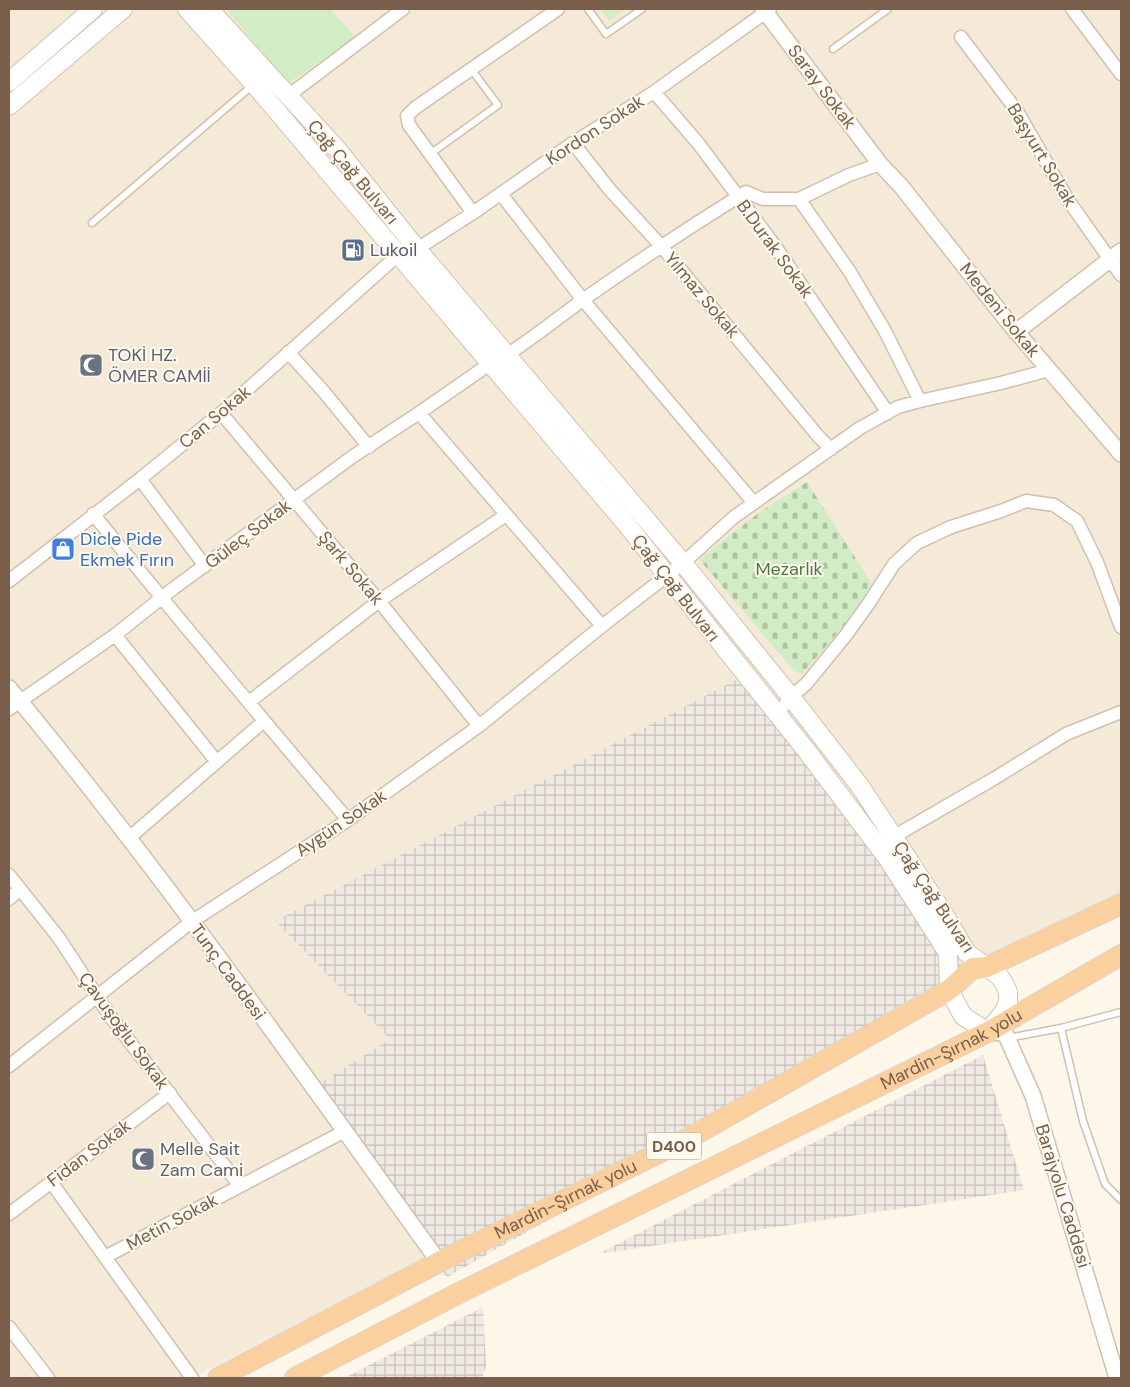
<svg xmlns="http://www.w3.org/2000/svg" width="1130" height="1387" font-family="'DM Sans',sans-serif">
<defs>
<pattern id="industrial-grid" width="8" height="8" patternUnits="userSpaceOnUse" patternTransform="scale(1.25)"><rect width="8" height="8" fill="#eee9e2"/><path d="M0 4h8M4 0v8" fill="none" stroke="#c6c0b9"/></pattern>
<pattern id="cemetery-stones" width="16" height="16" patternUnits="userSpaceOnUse" patternTransform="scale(1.25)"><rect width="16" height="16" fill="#d2ecc6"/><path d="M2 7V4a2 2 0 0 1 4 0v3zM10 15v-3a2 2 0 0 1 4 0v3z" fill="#afc2a3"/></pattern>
</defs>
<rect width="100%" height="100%" fill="#fdf7e9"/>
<path fill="#f5ead7" d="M9 9H1121V905L968 984 276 921 390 1039 316 1088 447 1277 416 1264 192 1378H9Z"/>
<path fill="url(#industrial-grid)" d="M751 672 861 808 952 940 968 984 447 1277 315 1087 390 1039 275 921Z
M983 1055 1024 1190 598 1254Z
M483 1307 486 1366 482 1378H344Z"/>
<path fill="url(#cemetery-stones)" d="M807 482 872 584 854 614 802 674 794 671 699 559 764 509Z"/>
<path fill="#d2ecc6" d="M226 9H330L355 37 289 83 283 78Z
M600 9H626L609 21Z"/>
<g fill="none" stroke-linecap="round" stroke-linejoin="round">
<g stroke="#d0c0ad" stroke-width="9">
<path id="service" d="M588 9 606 34 642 9
M833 49 888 9
M430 154 498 105 471 69
M92 223 253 85
M1061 1028 1083 1121 1105 1184 1121 1200
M1008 1038 1061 1028 1121 1012"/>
</g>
<g stroke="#d0c0ad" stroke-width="15">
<path id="minor" d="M1072 9 1121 74
M961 37 1017 111 1068 200 1121 275
M654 92 698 143 775 246 888 413
M288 96 403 9
M573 143 610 190 662 247 818 436 831 449
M501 194 583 300 754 503
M799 199 850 272 885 331 920 401
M473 213 409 125 407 116 415 108 558 9
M288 352 324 392 369 447
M507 355C533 338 558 318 584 299 637 262 691 226 746 192L763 199H799L849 175 880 164
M221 413 379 601 479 726
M419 413 602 626
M140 479 205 566
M93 514C177 617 262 719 348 820
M9 581 140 479 221 413 398 255 417 249 473 213 573 143 654 92 770 9
M115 635 217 762
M249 702 379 601 506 515
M9 709 115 635 174 588 352 457 419 413 491 363
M777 714 791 697 807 683 846 635 869 603 894 564 917 543 951 527 1001 511 1026 501 1054 505 1077 521 1097 562 1121 627
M893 837 995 778 1066 734 1121 712
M129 838 264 721
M9 875 59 938 110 1016 240 1186
M9 899 20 889
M9 1066 191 922 348 820 479 726 602 626 683 563 734 517 860 428 898 407 920 401 1001 383 1049 370
M51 1182 192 1378
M9 1214 170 1093
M105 1257 345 1131
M9 1327 48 1378"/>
</g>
<g stroke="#d0c0ad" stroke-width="18">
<path id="tertiary" d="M763 9 880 164 901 186 1009 323 1121 454
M1016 332 1121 251
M9 688C162 872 299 1068 439 1262
M988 1032 1005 1033 1033 1096 1117 1378"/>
</g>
<g stroke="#d6c2ad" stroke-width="20">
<path id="secondary" d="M187 9 254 84 627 525 806 750 888 859 948 953 949 990 963 1016 988 1032 1005 1010 1008 1002V992L1004 983 999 976 967 953 944 914 860 786 791 697 683 563 417 249 337 149 209 9
M9 82 93 9
M9 106 123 9"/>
</g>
<g stroke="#dcd5d0" stroke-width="22">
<g id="trunk">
<path id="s1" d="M218 1378 439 1262 691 1137 949 990 973 968 987 967 1121 904"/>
<path id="s2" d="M295 1378 459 1293 988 1032 1121 955"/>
</g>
</g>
<use href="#service" stroke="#fff" stroke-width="6"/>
<use href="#minor" stroke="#fff" stroke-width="12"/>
<use href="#tertiary" stroke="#fff" stroke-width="15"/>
<use href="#secondary" stroke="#fff" stroke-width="18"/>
<use href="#trunk" stroke="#fbd09f" stroke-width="20"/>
</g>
<defs>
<g id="fuel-square" transform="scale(1.25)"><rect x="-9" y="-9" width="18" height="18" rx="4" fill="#5c6f8a" stroke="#fffaf0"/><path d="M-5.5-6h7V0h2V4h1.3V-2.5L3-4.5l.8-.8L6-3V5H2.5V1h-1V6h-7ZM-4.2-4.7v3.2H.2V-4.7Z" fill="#fff"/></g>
<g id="mosque-square" transform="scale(1.25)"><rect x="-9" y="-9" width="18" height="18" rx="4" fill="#6b7280" stroke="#fffaf0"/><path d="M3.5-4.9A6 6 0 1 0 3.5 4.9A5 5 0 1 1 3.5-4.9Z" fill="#fff"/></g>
<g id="shop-square" transform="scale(1.25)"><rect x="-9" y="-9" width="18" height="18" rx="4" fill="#3f7fe0" stroke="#fffaf0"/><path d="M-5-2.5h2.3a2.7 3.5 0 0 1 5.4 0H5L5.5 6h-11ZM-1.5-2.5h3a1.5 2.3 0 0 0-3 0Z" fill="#fff"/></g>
</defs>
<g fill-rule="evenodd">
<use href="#fuel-square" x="353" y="250"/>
<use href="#mosque-square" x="91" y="365"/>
<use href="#shop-square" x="63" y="549"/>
<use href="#mosque-square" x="143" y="1159"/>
</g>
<g text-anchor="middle" stroke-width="4" stroke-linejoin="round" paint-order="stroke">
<rect fill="#fffaf0" stroke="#a18e7c" stroke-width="1" x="646.5" y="1132.5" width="55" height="27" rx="4"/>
<g font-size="16" font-weight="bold" fill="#795f4b">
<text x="674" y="1152">D400</text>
</g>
<g font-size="18" fill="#795f4b" stroke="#fffaf0">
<text transform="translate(822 87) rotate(53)" y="6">Saray Sokak</text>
<text transform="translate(595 130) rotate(-33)" y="6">Kordon Sokak</text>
<text transform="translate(1042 155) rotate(59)" y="6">Başyurt Sokak</text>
<text transform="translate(353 172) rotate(50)" y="6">Çağ Çağ Bulvarı</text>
<text transform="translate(775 249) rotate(54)" y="6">B.Durak Sokak</text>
<text transform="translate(702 295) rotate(50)" y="6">Yılmaz Sokak</text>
<text transform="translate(1000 310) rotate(51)" y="6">Medeni Sokak</text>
<text transform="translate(215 417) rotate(-40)" y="6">Can Sokak</text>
<text transform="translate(248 534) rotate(-37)" y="6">Güleç Sokak</text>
<text transform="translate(351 568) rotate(50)" y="6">Şark Sokak</text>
<text transform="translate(676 588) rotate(52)" y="6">Çağ Çağ Bulvarı</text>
<text transform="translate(341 823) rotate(-34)" y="6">Aygün Sokak</text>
<text transform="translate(934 897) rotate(56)" y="6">Çağ Çağ Bulvarı</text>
<text transform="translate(228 972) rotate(54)" y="6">Tunç Caddesi</text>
<text transform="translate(124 1031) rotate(54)" y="6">Çavuşoğlu Sokak</text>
<text dy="6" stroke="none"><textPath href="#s2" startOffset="734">Mardin-Şırnak yolu</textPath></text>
<text transform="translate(89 1153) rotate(-37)" y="6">Fidan Sokak</text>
<text transform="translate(1063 1196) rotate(73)" y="6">Barajyolu Caddesi</text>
<text dy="6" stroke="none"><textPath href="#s1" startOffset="391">Mardin-Şırnak yolu</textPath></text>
<text transform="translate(172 1222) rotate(-28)" y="6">Metin Sokak</text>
</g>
<g font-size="18" fill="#4e5e75" stroke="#fffaf0" text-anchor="start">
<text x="370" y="256">Lukoil</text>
</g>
<g font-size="18" fill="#5b616d" stroke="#fffaf0" text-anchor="start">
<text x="108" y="361">TOKİ HZ.<tspan x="108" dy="21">ÖMER CAMİİ</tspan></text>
<text x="160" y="1155">Melle Sait<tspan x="160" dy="21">Zam Cami</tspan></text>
</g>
<g font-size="18" fill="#366cbe" stroke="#fffaf0" text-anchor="start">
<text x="80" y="545">Dicle Pide<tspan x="80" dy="21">Ekmek Fırın</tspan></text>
</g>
<g font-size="18" fill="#4c7a3f" stroke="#fffaf0">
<text x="789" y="575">Mezarlık</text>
</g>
</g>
<rect width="1130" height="1387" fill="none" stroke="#795f4b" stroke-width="20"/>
</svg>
